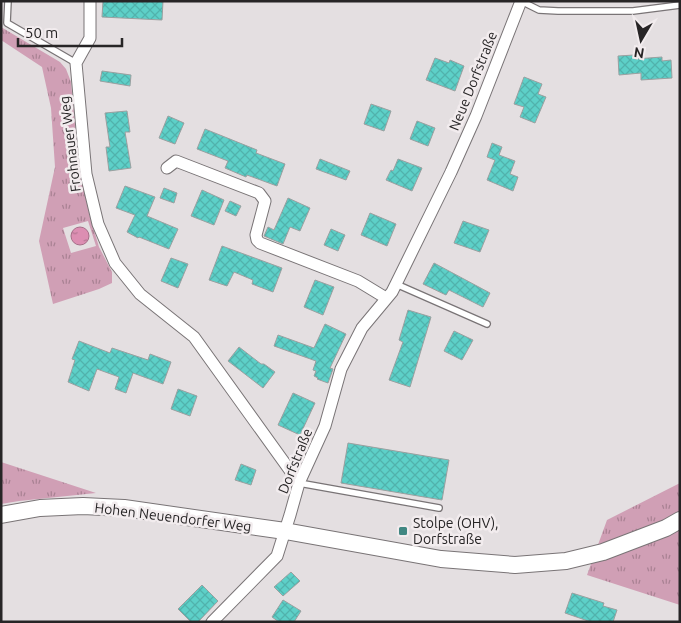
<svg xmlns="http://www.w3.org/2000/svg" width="681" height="623" font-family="Ubuntu,sans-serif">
<defs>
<pattern id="grass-tufts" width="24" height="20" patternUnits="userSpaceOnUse" patternTransform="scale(1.25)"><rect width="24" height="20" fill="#d09fb5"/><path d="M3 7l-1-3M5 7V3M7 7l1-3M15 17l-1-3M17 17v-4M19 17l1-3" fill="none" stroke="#a98193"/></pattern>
<pattern id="water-ripples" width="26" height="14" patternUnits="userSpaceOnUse" patternTransform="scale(1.25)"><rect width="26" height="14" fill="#dc8eb2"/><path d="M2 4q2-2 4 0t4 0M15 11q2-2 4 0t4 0" fill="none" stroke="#b27491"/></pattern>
<pattern id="building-cross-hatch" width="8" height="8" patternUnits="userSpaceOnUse" patternTransform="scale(1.25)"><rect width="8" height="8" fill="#5dd0c8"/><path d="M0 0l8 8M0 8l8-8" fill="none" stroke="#51b2ac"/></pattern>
</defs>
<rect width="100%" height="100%" fill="#e4dfe1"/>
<path fill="url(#grass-tufts)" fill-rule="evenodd" d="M1 27 60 62 66 69 71 82 79 168 90 217 99 247 112 272V283L99 289 53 304 39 241 55 167 51 108 42 67 1 40ZM88 221 96 246 71 253 63 228Z
M1 462 96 493 19 501 1 504Z
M680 483V605L587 575 607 520Z"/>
<path fill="url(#water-ripples)" stroke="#a66e88" d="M71 236a9 9 0 1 1 18 0a9 9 0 1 1-18 0Z"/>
<path fill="url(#building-cross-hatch)" stroke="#9aa0a0" d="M103 1H163L162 20 102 17Z
M634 55 635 59 662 57V61L671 60 672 78 641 80V73L619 75 618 56Z
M435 58 449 63 450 60 464 66 455 91 426 80Z
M102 71 131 75 130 86 100 81Z
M524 77 542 84 538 94 546 97 535 123 520 117 524 107 514 104Z
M371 104 391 111 384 131 364 124Z
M127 111 130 132H125L131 168 109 171 106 147H110L105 113Z
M168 116 184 123 175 144 159 138Z
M417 121 435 128 428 146 410 139Z
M205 129 257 150 256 153 285 164 277 186 247 175 246 177 225 168 228 161 197 149Z
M492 143 502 147 499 155 515 161 510 174 518 177 513 191 487 180 495 160 487 157Z
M320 159 350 171 346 180 316 169Z
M398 159 422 168 412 191 386 180 391 170 393 171Z
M125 186 155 197 147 216 178 229 169 249 139 237 138 238 127 232 135 215 116 208Z
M164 188 177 193 174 203 160 198Z
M202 190 224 200 214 225 191 216Z
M288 198 310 208 300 231 290 227 283 244 264 236 268 227 274 230Z
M230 201 241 206 236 216 225 211Z
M370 213 396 224 387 246 361 235Z
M463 221 489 230 480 252 454 243Z
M331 229 345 235 338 251 324 245Z
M222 246 282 268 273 292 252 284 253 280 234 272 227 286 209 280Z
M171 258 188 264 178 288 161 281Z
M434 263 490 293 483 307 449 290 446 295 423 284Z
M315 280 334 287 323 315 304 307Z
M408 310 431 317 410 387 389 380 403 342 399 340Z
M325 324 346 334 330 368 333 369 328 383 317 379 318 378 314 376 316 371 313 370 316 361 274 346 278 335 314 348Z
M454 331 473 340 462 360 444 351Z
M79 341 110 353 112 348 148 360 150 354 171 362 163 384 133 373 126 393 115 389 119 377 97 369 89 391 68 382 75 360 72 359Z
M239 347 261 364H264L275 372 263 388 228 361Z
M178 389 197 396 190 416 171 409Z
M293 393 315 403 300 435 278 425Z
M348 443 449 460 442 500 341 483Z
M241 464 256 470 251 485 235 480Z
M291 572 300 581 283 596 274 587Z
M202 585 218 601 198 622H191L178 609Z
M572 593 604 603 603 606 617 610 613 622H591L565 613Z
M283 600 301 611 294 622H279L272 617Z"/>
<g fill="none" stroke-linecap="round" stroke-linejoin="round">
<g stroke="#797476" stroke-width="8">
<path id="service" d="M8 1 7 23 76 63
M521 1 539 10 558 11H633L680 5
M396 284 487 324
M299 483 439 508"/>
</g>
<g stroke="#797476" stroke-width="13">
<path id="minor" d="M90 1V38L76 63 86 174 98 224 115 263 140 294 194 337 299 483
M167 168 176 161 259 193 265 201 256 235 257 240 260 243 358 281 386 298
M212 622 277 556 290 515 299 483 325 426 341 369 362 328 392 292 396 284 451 172 476 116 521 1"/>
</g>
<g stroke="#797476" stroke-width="18">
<path id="secondary" d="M1 515 40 508 83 506 124 508 285 531 441 559 515 565 566 561 603 552 666 528 680 520"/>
</g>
<use href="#service" stroke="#fff" stroke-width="5.5"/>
<use href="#minor" stroke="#fff" stroke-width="11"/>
<use href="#secondary" stroke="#fff" stroke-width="16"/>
</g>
<rect fill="#408782" stroke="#f2ecee" stroke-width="2" x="398" y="526" width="10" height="10" rx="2.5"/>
<g text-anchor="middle" stroke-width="5" stroke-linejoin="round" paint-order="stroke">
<g font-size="14" fill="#272526" stroke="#f2ecee">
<text transform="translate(473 81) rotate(-68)" y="5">Neue Dorfstraße</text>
<text transform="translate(70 144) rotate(-97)" y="5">Frohnauer Weg</text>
<text transform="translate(295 461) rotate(-68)" y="5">Dorfstraße</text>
<text transform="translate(173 517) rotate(7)" y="5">Hohen Neuendorfer Weg</text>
</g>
<g font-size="14" fill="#272526" stroke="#f2ecee" text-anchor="start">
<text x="413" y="528">Stolpe (OHV),<tspan x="413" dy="16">Dorfstraße</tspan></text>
</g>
</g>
<rect width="681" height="623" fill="none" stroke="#272526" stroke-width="5"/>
<g transform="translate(641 40) rotate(189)" stroke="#f2ecee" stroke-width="4" paint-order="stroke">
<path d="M0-4L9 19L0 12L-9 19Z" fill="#272526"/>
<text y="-8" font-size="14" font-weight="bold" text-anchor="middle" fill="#272526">N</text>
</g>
<path d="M18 38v8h104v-8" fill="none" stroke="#272526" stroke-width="2.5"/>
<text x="25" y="38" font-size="15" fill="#272526" stroke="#f2ecee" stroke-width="4" paint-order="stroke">50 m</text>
</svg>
